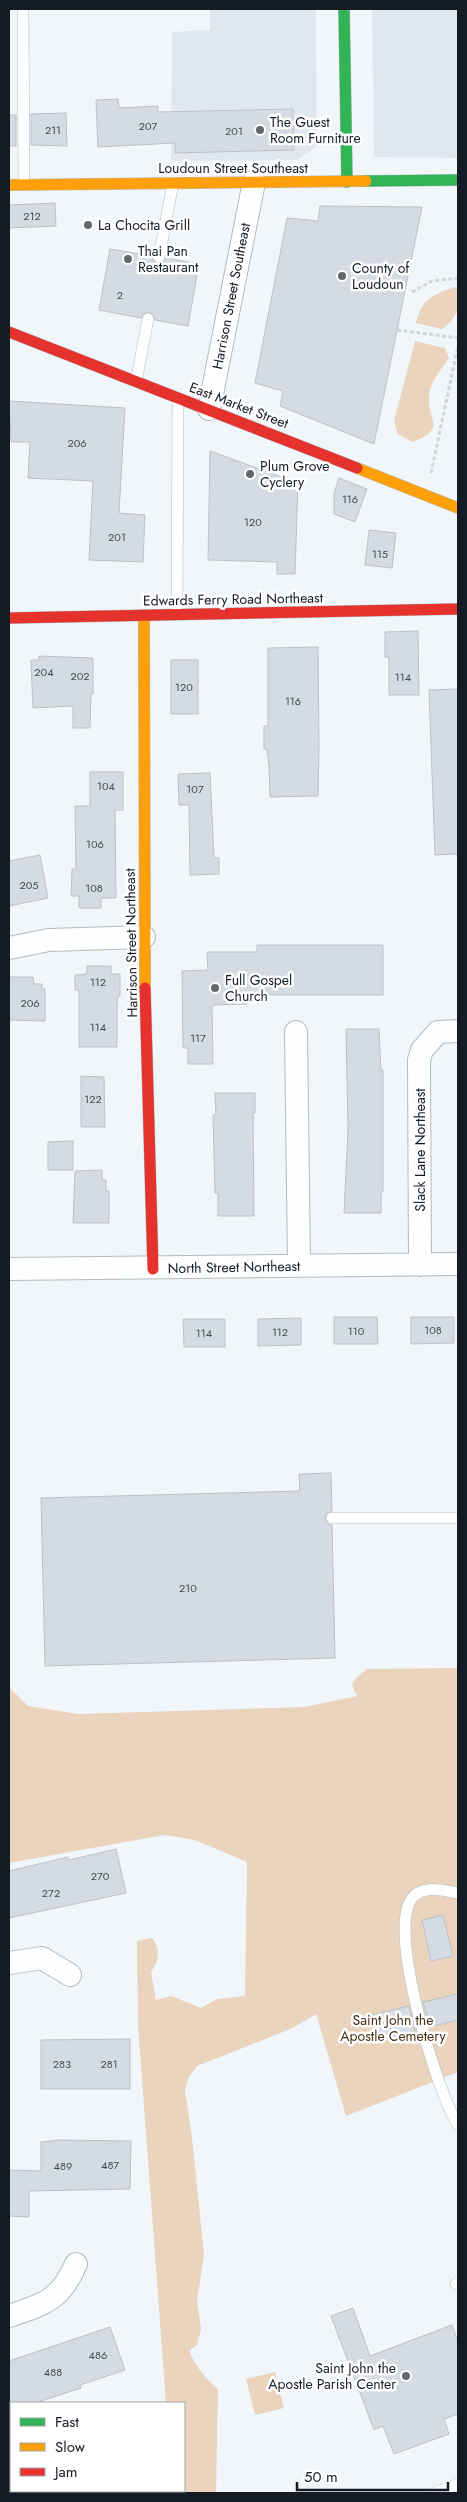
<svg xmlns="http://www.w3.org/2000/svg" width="467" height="2502" font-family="Jost,sans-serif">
<rect width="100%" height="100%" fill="#f1f6fb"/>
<path fill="#e0e7f1" d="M210 9H316L317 146 297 160 171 161 172 32 210 30Z
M372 9H458V158L374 157Z"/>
<path fill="#ebd4be" d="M457 287C463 304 456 320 442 329L416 323C422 298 433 294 457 287Z
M415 341 445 348 449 358C441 370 430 382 429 396 427 422 448 428 413 442L398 434 394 421Z
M458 1668V2072L346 2116 316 2014 293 2028 197 2066 189 2077 185 2090 192 2138 204 2254 197 2301 201 2329 197 2345 190 2350C191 2362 208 2381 218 2389L216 2493H173V2491H184V2403H166L138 2025 137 1941 152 1938C161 1949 159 1961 151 1972L156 2000 171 1996 201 2008 217 1999 245 1996 247 1862 195 1840 164 1835 9 1863V1687L28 1706 78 1714 305 1707 357 1696 352 1685 356 1678 367 1669Z
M275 2372 284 2408 255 2415 246 2379Z"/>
<path fill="#d5dbe2" stroke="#bcc1c8" d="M118 99 119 108 158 106V112L293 109 294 150 175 153V143L98 147 96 100Z
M66 113 67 146 31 145V114Z
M9 115H16V146H9Z
M55 203 56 226 9 228V205Z
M320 206 422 207 374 444 280 406 283 391 255 383 287 218 318 221Z
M110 249 152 256 154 262 158 264 164 262 166 258 199 264 188 326 155 320 153 314 149 312 143 314 141 318 99 310Z
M9 401 125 408 119 513 145 515 143 562 89 560 93 481 28 478 30 442H11Z
M210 451 298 483 295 574H277V562L208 560Z
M339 478 367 489 355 522 334 514V493Z
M369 530 396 533 392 568 365 565Z
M418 631 419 695H389V657H385V632Z
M318 647 319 747 318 796 270 797 269 766 267 749H264V726H268V648Z
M39 656 93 658V694H91L90 728H73V706L33 708 31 660H39Z
M171 660H198V714H171Z
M458 689V854L435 855 429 690Z
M90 772H123V810H115L116 898H101V908H79V896H71L72 869H76L75 806H90Z
M210 773 214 858H219V874L190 875 189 805H179L178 774Z
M40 855 48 898 9 906V861Z
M257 945H383V995H248V1004L212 1005 213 1064H188V1048H183L182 971 208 970 207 952H257Z
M87 966H111V974H120V996H118L117 1004V1047H79V990H75V975L87 974Z
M9 977H33L34 984H42V989H45V1021L9 1020Z
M346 1029H379L381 1070H383V1192H381V1213H344L348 1129Z
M81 1076 104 1077 105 1127H81Z
M215 1093H255V1113H253L254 1216H218V1194L215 1193 213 1115H216Z
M73 1141V1170H48V1142Z
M102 1170V1180H106V1191H109V1223H73L75 1171Z
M334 1317H377L378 1344H334Z
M411 1317H454V1343L411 1344Z
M301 1318V1345L258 1346V1319Z
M183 1319H225V1347H184Z
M331 1473 332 1511 326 1514 325 1518 328 1524 332 1525 335 1658 45 1666 41 1498 300 1491 299 1474Z
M116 1849 126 1893 9 1918V1871L68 1857 69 1860Z
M443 1915 453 1956 431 1961 422 1920Z
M458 1994V2020L430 2027 423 2002Z
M409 2006 415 2031 377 2040 371 2015Z
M130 2039V2089H41V2040Z
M58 2140 131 2141 130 2189 29 2191V2217L9 2216V2170L41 2171V2142Z
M353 2308 370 2356 452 2325 458 2342V2414L444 2419 449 2434 394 2454 383 2426 374 2430 331 2316Z
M110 2327 125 2370 80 2385 81 2388 35 2403H9V2361Z"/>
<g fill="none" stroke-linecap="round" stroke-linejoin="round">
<g stroke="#b4bac0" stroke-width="12">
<path id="lane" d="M23 9 24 184
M159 257 173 183
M136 382 148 319
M177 615 178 399
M332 1518H458
M458 1893C445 1891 426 1885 414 1896 384 1924 438 2094 458 2125
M456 2284 458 2283
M434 2493 458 2484"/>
</g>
<g stroke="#b4bac0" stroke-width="24">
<path id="street" d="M209 409 254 182
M9 948 49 940 144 937
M296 1032 299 1265
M420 1265 419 1060 422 1050 438 1032 458 1031
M9 1269 458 1264
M9 1963 42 1958 70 1975
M9 2316C44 2304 60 2301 76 2264"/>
</g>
<g stroke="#b4bac0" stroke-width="12">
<path id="fast" d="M344 9 347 182
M366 181 458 180"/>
</g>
<g stroke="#b4bac0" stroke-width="12">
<path id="slow" d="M9 185 366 181
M357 468 458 508
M144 616 145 988"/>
</g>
<g stroke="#b4bac0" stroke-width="12">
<path id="jam" d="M9 332 357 468
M9 618 458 609
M145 988 153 1269"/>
</g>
<path stroke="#d3d5d7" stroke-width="3" stroke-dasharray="4 2.5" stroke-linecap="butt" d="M412 292 432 281 458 278
M397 330 458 338
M431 473 458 346"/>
<use href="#lane" stroke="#fdfefe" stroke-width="11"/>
<use href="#street" stroke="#fdfefe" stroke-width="22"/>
<use href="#fast" stroke="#30b455" stroke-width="11"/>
<use href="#slow" stroke="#ff9f0a" stroke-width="11"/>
<use href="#jam" stroke="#e5322d" stroke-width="11"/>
</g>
<g fill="#61686f" stroke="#fff" stroke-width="2">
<circle cx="260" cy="130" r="5"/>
<circle cx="88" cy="225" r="5"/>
<circle cx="128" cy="259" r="5"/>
<circle cx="342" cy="276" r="5"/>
<circle cx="250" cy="474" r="5"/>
<circle cx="215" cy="988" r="5"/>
<circle cx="406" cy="2376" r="5"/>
</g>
<g text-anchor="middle" stroke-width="5" stroke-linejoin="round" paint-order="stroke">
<g font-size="11" fill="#444b54">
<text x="148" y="130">207</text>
<text x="53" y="134">211</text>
<text x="234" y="135">201</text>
<text x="32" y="220">212</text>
<text x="120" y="299">2</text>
<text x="77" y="447">206</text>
<text x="350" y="503">116</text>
<text x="253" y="526">120</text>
<text x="117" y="541">201</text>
<text x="380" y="558">115</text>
<text x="44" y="676">204</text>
<text x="80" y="680">202</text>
<text x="403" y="681">114</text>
<text x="184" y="691">120</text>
<text x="293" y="705">116</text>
<text x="106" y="790">104</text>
<text x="195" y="793">107</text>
<text x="95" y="848">106</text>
<text x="29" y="889">205</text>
<text x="94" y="892">108</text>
<text x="98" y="986">112</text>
<text x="30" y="1007">206</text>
<text x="98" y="1031">114</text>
<text x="198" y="1042">117</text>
<text x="93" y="1103">122</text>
<text x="433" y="1334">108</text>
<text x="356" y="1335">110</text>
<text x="280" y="1336">112</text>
<text x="204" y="1337">114</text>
<text x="188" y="1592">210</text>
<text x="100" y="1880">270</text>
<text x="51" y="1897">272</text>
<text x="62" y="2068">283</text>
<text x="109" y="2068">281</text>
<text x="110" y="2169">487</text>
<text x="63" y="2170">489</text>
<text x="98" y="2359">486</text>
<text x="53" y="2376">488</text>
</g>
<g font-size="14" fill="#141b24" stroke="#fff" text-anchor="start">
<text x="270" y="127">The Guest<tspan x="270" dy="16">Room Furniture</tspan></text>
<text x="98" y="230">La Chocita Grill</text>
<text x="138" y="256">Thai Pan<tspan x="138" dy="16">Restaurant</tspan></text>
<text x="352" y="273">County of<tspan x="352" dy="16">Loudoun</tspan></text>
<text x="260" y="471">Plum Grove<tspan x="260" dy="16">Cyclery</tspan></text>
<text x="225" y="985">Full Gospel<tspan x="225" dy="16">Church</tspan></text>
<text x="396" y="2373" text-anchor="end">Saint John the<tspan x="396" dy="16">Apostle Parish Center</tspan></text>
</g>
<g font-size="14" fill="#141b24" stroke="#fff">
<text x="233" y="173">Loudoun Street Southeast</text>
<text transform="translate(231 296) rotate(-79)" y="5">Harrison Street Southeast</text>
<text transform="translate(239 405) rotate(21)" y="5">East Market Street</text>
<text transform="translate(233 599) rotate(-1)" y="5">Edwards Ferry Road Northeast</text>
<text transform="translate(131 943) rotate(-91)" y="5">Harrison Street Northeast</text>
<text transform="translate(420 1150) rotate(-90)" y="5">Slack Lane Northeast</text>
<text transform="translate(234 1267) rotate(-1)" y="5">North Street Northeast</text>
</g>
<g font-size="14" fill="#483014" stroke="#fff">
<text x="393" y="2025">Saint John the<tspan x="393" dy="16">Apostle Cemetery</tspan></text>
</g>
</g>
<rect width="467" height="2502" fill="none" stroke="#141b24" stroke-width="20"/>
<rect x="10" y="2402" width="175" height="90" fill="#ffffff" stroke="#a1a4a7"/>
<rect x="20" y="2418" width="25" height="8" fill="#30b455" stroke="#a1a4a7"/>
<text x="55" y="2427" font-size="15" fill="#141b24">Fast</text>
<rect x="20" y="2443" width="25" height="8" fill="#ff9f0a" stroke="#a1a4a7"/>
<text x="55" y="2452" font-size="15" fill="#141b24">Slow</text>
<rect x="20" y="2468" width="25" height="8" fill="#e5322d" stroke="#a1a4a7"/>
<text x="55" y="2477" font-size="15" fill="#141b24">Jam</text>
<path d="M297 2482v8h151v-8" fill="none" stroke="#141b24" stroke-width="2.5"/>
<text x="304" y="2482" font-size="15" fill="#141b24" stroke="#ffffff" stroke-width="4" paint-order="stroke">50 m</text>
</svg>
